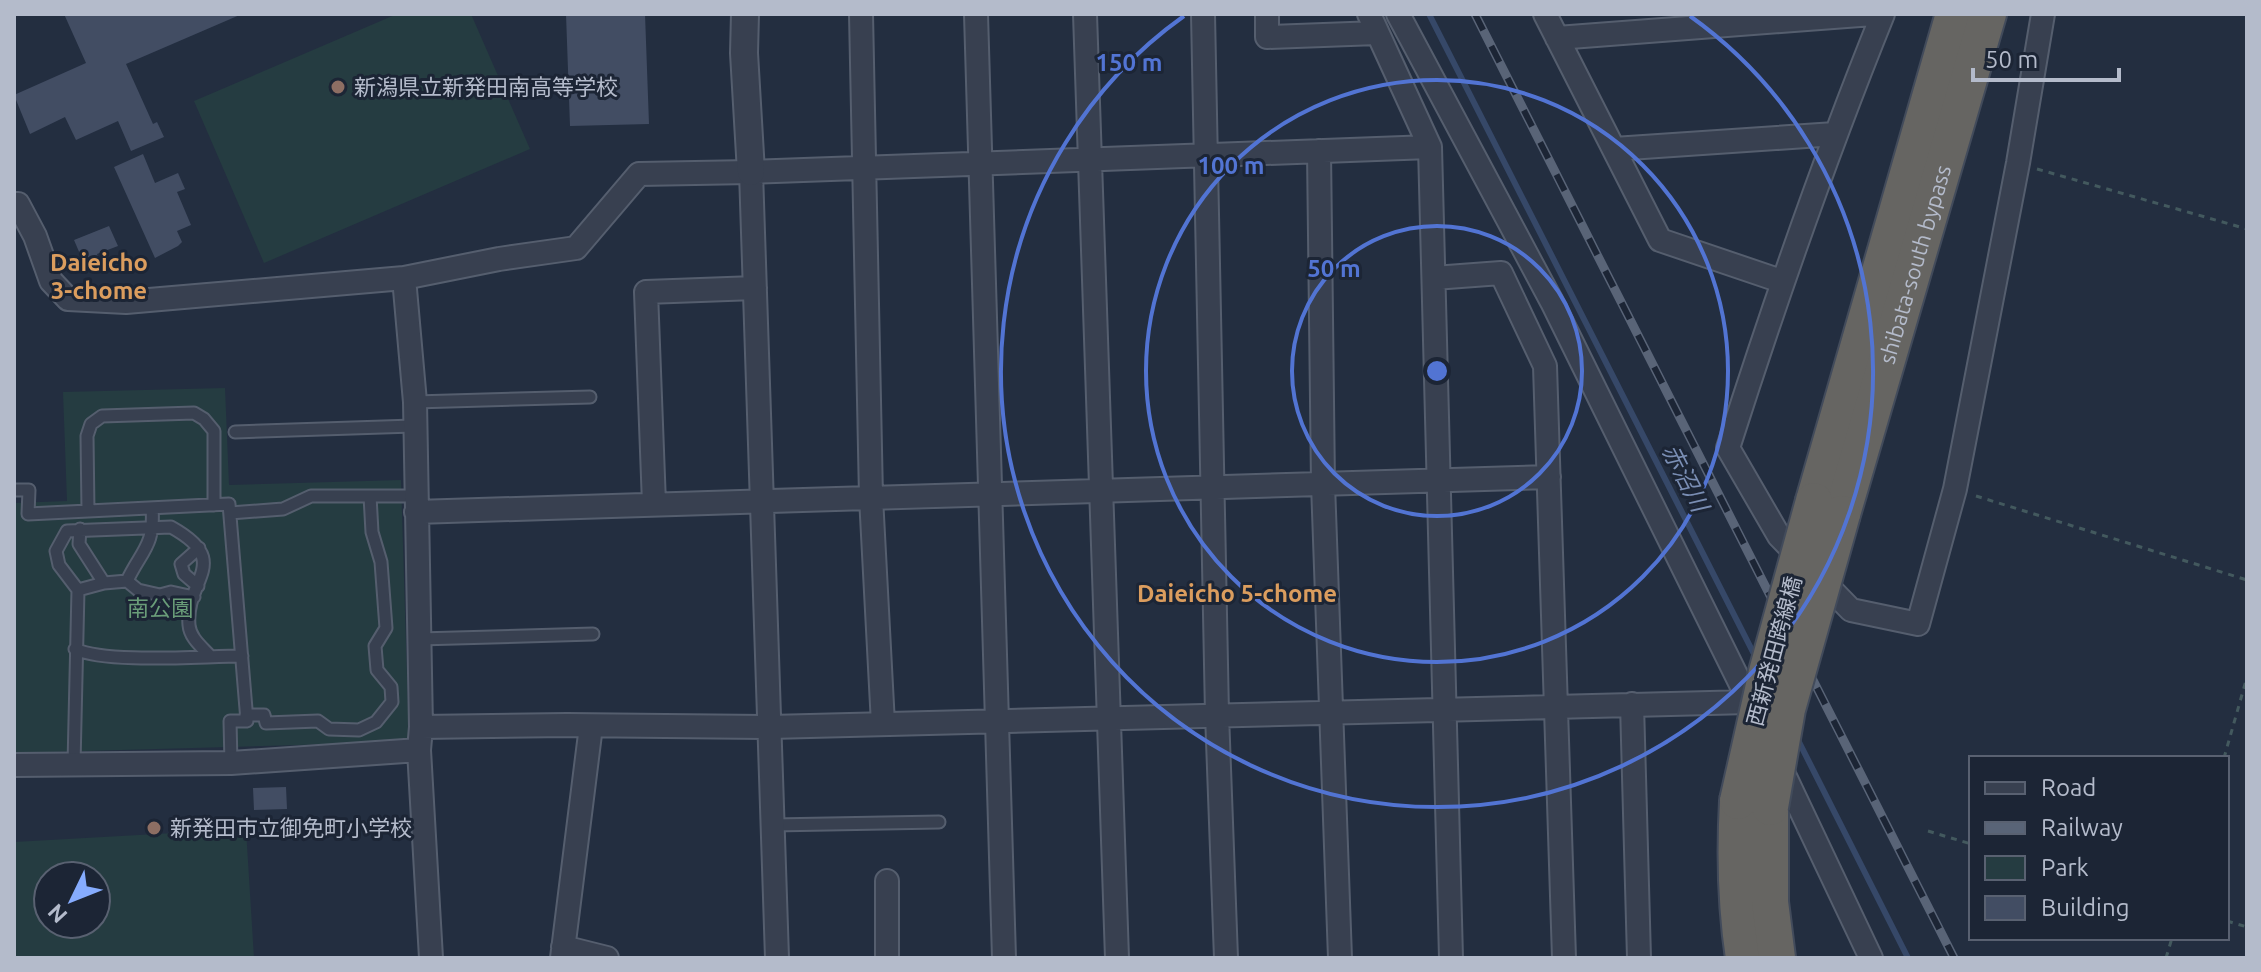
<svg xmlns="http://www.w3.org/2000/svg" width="2261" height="972" font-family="Ubuntu,'Noto Sans JP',sans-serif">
<rect width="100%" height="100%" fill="#232e40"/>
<path fill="#253c41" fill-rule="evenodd" d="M397 14H471L530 149 264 263 194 101Z
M225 388 229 485 401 480 409 742 14 753V503L67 501 63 392Z
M246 829 254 958H14V842ZM48 876H96V924H48Z"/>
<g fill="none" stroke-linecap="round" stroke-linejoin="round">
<path stroke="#364868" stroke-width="6" d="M1429 14 1757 660
M1797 738 1908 958"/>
</g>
<path fill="#424d63" d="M64 14H242L126 64 153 124 157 122 164 137 131 151 118 121 76 140 65 117 30 134 14 95 86 63Z
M566 14H645L649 124 570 126Z
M143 154 155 183 178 173 185 189 177 192 191 225 177 231 182 242 178 246 155 258 114 167Z
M109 226 118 246 97 254 100 262 86 268 74 240Z
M286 787 287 809 254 810 253 788Z"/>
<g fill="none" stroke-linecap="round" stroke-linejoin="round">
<g stroke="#555e6e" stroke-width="15">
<path id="service" d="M415 402 590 397
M235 432 413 426
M14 490H29L28 514 229 504 247 721H230L231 763
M88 511 87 436 91 424 102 416 194 413 204 419 214 431V505
M230 513 283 509 311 496H415
M80 529 79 544 104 583
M127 581C141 551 155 546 152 508
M198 586 184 574 181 564 199 548
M194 597 171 592 160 595 138 590 127 581 104 583 78 590 59 565 56 551 67 531 171 527C234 562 185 579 189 625 190 638 202 647 210 656
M419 639 593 634
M75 649C108 664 201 656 242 656
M246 715H264L266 723 318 721 329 729 359 730 376 722 392 702 391 687 377 670 375 646 386 628 381 562 372 532 370 496
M74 764 78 590
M773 825 939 822"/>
</g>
<g stroke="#555e6e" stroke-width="26">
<path id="minor" d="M861 14 871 497 883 724
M976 14 1004 958
M1085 14 1117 958
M1203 14 1217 714 1226 958
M1267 14V37L1377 33
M1369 14 1430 147 1451 958
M1398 14 1552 302 1754 711
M1545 14 1660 240 1781 281
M1883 14C1825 157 1775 301 1728 448L1779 536 1851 610 1918 624 1955 489 2018 163 2043 14
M1557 38 1873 14
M1614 149 1835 134
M1319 151 1323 484 1340 958
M751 172 777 958
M14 204H18L35 236 51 281 68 299 126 302 404 278 499 259 576 248 639 174 751 172 1430 147
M404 278 415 402 421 727 419 750 431 958
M1434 278 1501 273 1545 366 1564 958
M654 504 646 292 755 288
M416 512 1549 477
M1632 704 1639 958
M421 727 567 725 770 727 1749 702
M1779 764 1871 958
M14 765 231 763 419 750
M563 947 607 958
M562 958 591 726
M887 958V881"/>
</g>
<g stroke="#555e6e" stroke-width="30">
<path id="tertiary" d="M745 14 744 53 751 172"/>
</g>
<g stroke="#424b5b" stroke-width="40">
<g id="trunk">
<path d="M1814 501 1954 14"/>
<path id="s1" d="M1842 514 1988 14"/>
<path d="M1738 801C1735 855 1736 905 1744 958"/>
<path d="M1770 807V902L1777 958"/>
</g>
</g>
<path stroke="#43595e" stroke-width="3" stroke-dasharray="6 6" stroke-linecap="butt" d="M2037 169 2247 229
M1976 496 2247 580
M2224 758 2247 677
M1928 831 1971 844
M2227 921 2247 927
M2166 958 2172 938"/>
<use href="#service" stroke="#384050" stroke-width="11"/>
<use href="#minor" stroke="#384050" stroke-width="22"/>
<use href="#tertiary" stroke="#384050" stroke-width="26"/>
<use href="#trunk" stroke="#666562" stroke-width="36"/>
<g stroke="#596477" stroke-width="9">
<path id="rail" d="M1475 14 1954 958"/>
</g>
<use href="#rail" stroke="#1c2535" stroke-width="6" stroke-dasharray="18" stroke-linecap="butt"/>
<g stroke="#424b5b" stroke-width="40" stroke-linecap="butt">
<path id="trunk-bridge" d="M1738 801 1767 672 1814 501
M1770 807 1787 709 1842 514"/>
</g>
<use href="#trunk-bridge" stroke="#666562" stroke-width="36"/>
</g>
<g fill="none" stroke="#5274d3" stroke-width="4">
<circle cx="1437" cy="371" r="145"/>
<circle cx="1437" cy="371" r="291"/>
<path d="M1690 16A436 436 0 1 1 1184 16"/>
</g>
<g fill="#8d6e63" stroke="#1c2535" stroke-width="3">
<circle cx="338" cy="87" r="8"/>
<circle cx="154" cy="828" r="8"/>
</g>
<g text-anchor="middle" stroke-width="6" stroke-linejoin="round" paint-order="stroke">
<g font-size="22" fill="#b4bbcb" stroke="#1c2535" text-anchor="start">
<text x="354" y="95">新潟県立新発田南高等学校</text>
<text x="170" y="836">新発田市立御免町小学校</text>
</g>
<g font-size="22" fill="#b4bbcb" stroke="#1c2535">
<text dy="8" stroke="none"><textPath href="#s1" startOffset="260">shibata-south bypass</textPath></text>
<text transform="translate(1774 651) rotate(-75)" y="8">西新発田跨線橋</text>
</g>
<g font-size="22" fill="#6a9d79" stroke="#1c2535">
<text x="160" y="616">南公園</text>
</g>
<g font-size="24" font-weight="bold" fill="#db9d5e" stroke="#1c2535">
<text x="99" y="271">Daieicho<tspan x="99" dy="28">3-chome</tspan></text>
<text x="1237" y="602">Daieicho 5-chome</text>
</g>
<g font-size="24" font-style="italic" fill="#7a8eb4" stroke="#1c2535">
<text transform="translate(1685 478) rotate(63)" y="8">赤沼川</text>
</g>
</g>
<circle cx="1437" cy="371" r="12" fill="#5274d3" stroke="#1c2535" stroke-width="4"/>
<g font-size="24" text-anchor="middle" font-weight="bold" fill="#5274d3" stroke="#1c2535" stroke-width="6" stroke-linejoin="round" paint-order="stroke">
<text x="1129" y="71">150 m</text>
<text x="1231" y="174">100 m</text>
<text x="1334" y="277">50 m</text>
</g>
<rect width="2261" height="972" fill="none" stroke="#b4bbcb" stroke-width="32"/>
<rect x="1969" y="756" width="260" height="184" fill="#1c2535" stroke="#596171" stroke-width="2"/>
<rect x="1985" y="782" width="40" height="12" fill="#384050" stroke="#596171" stroke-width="2"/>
<text x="2041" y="796" font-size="24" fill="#b4bbcb">Road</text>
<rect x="1985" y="822" width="40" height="12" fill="#596477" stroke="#596171" stroke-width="2"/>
<text x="2041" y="836" font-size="24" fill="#b4bbcb">Railway</text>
<rect x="1985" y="856" width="40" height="24" fill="#253c41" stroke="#596171" stroke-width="2"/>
<text x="2041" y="876" font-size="24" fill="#b4bbcb">Park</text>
<rect x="1985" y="896" width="40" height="24" fill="#424d63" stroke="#596171" stroke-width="2"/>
<text x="2041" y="916" font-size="24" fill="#b4bbcb">Building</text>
<g transform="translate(72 900) rotate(227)"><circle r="38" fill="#1c2535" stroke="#596171" stroke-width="2"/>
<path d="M0-6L14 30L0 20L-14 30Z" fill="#86acfe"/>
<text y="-12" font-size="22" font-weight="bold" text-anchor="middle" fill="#b4bbcb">N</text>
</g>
<path d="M1973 68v12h146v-12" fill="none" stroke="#b4bbcb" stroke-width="4"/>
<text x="1985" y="68" font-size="24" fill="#b4bbcb" stroke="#1c2535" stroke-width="6" paint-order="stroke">50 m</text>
</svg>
